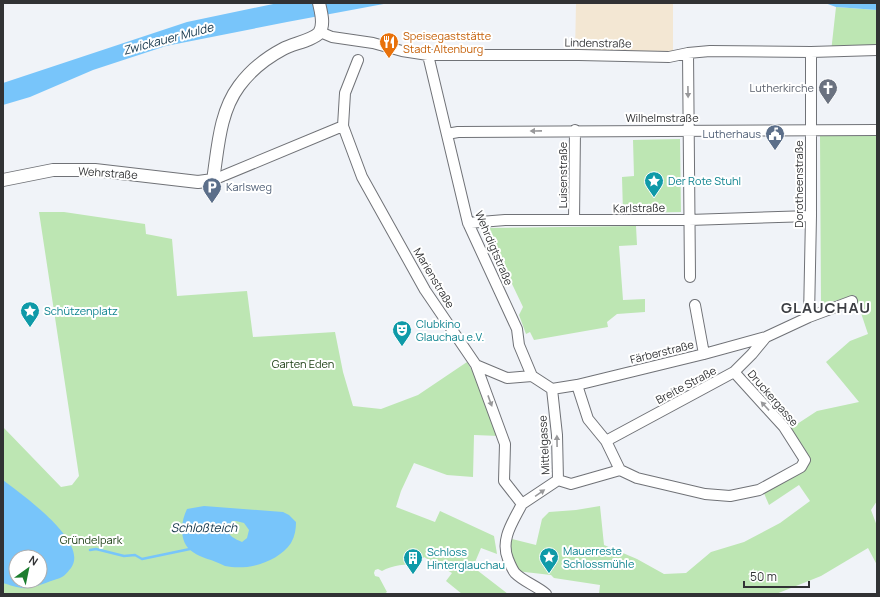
<svg xmlns="http://www.w3.org/2000/svg" width="880" height="597" font-family="Manrope,sans-serif">
<rect width="100%" height="100%" fill="#f0f3f8"/>
<path fill="#f3e7d3" d="M576 3H673V52L575 53Z"/>
<path fill="#bde6b3" fill-rule="evenodd" d="M836 7 877 10V50L831 52Z
M877 132V501L871 510 877 526V565L868 548 821 576 776 594H599L600 585 554 578 551 575 516 571 508 550V538L536 545 542 519 549 512 576 510 600 506 604 545 637 559 664 574 686 573 711 552 744 542 780 523 810 501 799 485 769 505 763 491 809 459 808 454 791 428 817 411 859 402 826 362 850 341 868 334 855 295 821 305 820 135Z
M680 139 681 212 623 213 622 177 634 176 633 140Z
M39 212H64L145 224 146 234 172 239 177 296 247 291 253 337 335 332 343 372 353 406 381 409 418 395 467 362 473 372 499 436 474 435 473 477 447 475 414 463 401 491 396 507 435 522 440 511 494 536 497 554 481 548 473 567 508 594H462L446 581 452 573 424 557 418 564C406 564 392 565 382 571L378 569 375 570 374 573 375 576 379 577 387 592 384 594H3V427L61 487 72 485 79 476ZM16 557H40V581H16Z
M636 226 637 245 619 246 623 300 645 299V312L617 314 607 322 608 327 534 340 530 332 526 334 519 315 523 307 486 229 487 228Z"/>
<path fill="#78c5fa" fill-rule="evenodd" d="M278 3H389L287 22 166 46 93 70 30 97 3 105V83L187 22Z
M825 3H877V10L836 7Z
M3 480C21 494 90 542 71 568 66 574 64 577 57 579 47 582 37 587 27 588 20 589 10 585 3 583ZM16 557H40V581H16Z
M204 506 283 512 289 515 296 522C296 529 295 536 291 543 278 562 248 571 225 566 221 564 216 562 211 560 204 558 194 554 189 549 179 538 181 521 187 509ZM232 521H236L244 523 249 530 247 538 242 542C235 539 228 536 227 528Z"/>
<g fill="none" stroke-linecap="round" stroke-linejoin="round">
<path stroke="#78c5fa" stroke-width="2.5" d="M90 550 96 549 124 556 135 555 142 559 190 549"/>
<g stroke="#707277" stroke-width="12">
<path id="minor" d="M320 32 332 37 373 43 402 51 428 55H579L669 57 688 53 710 51 811 52 877 50
M688 53 690 277
M428 55 468 223 517 329 519 345 532 376
M358 60 345 93 343 126 362 177 425 290 476 365 505 444 504 481 522 504
M447 134 458 132 877 130
M213 180 343 126
M574 220 575 130
M468 223 505 220H689L811 216
M695 305 704 354
M809 317 811 216V52
M476 365 507 378 532 376 552 389 577 385 704 354 766 337 809 317 852 301
M577 385 588 419 606 441 620 470
M552 389 557 435 558 480
M606 441 734 372 752 354 766 337
M558 480 571 484 620 470 637 478 705 494 730 496 759 490 801 467 805 460 784 427 734 372
M522 504C513 522 500 539 508 559 510 564 512 569 515 573 524 582 537 586 546 594
M522 504 558 480"/>
</g>
<g stroke="#707277" stroke-width="14">
<path id="tertiary" d="M3 180 53 170H95L198 182 213 180C218 149 219 113 239 86 250 71 266 58 283 49 292 44 313 40 319 33 325 25 321 12 319 3"/>
</g>
<use href="#minor" stroke="#fff" stroke-width="10"/>
<use href="#tertiary" stroke="#fff" stroke-width="12"/>
</g>
<defs><path id="oneway-solid" d="M-6-.8H1V-3.2L6.5 0L1 3.2V.8H-6Z"/></defs>
<g fill="#98989a">
<use href="#oneway-solid" transform="translate(688 92) rotate(89)"/>
<use href="#oneway-solid" transform="translate(536 131) rotate(179)"/>
<use href="#oneway-solid" transform="translate(490 401) rotate(70)"/>
<use href="#oneway-solid" transform="translate(765 406) rotate(-133)"/>
<use href="#oneway-solid" transform="translate(557 441) rotate(-91)"/>
<use href="#oneway-solid" transform="translate(540 493) rotate(-35)"/>
</g>
<defs>
<g id="restaurant-pin" transform="scale(1)"><path d="M0 17L-7.5 6A9.5 9.5 0 1 1 7.5 6Z" fill="#e8710a" stroke="#fff"/><path d="M-5-6h1v4h1v-4h1v4h1v-4h1v5L-1.5 .5V6h-2V.5L-5-1ZM5-6V6H3V1.5H1.5Q1.5-4 5-6Z" fill="#fff"/></g>
<g id="church-pin" transform="scale(1)"><path d="M0 17L-7.5 6A9.5 9.5 0 1 1 7.5 6Z" fill="#6b7280" stroke="#fff"/><path d="M-1.2-6h2.4v3.5h3.3v2.4h-3.3V6h-2.4V-.1h-3.3v-2.4h3.3Z" fill="#fff"/></g>
<g id="civic-pin" transform="scale(1)"><path d="M0 17L-7.5 6A9.5 9.5 0 1 1 7.5 6Z" fill="#5c6f8a" stroke="#fff"/><path d="M-.6-6.5H3V-4.5H.6V-3L4-1V1h2V6H-6V1h2V-1L-.6-3ZM-1.2 2.5V6h2.4V2.5Z" fill="#fff"/></g>
<g id="sight-pin" transform="scale(1)"><path d="M0 17L-7.5 6A9.5 9.5 0 1 1 7.5 6Z" fill="#0f9aa8" stroke="#fff"/><path d="M0-6L1.8-2.2L6-1.7L2.9 1.2L3.7 5.4L0 3.3L-3.7 5.4L-2.9 1.2L-6-1.7L-1.8-2.2Z" fill="#fff"/></g>
<g id="parking-pin" transform="scale(1)"><path d="M0 17L-7.5 6A9.5 9.5 0 1 1 7.5 6Z" fill="#5c6f8a" stroke="#fff"/><path d="M-3.5-5.5H1a3.5 3.5 0 0 1 0 7H-1V5.5H-3.5ZM-1-3.4V-.6H.8a1.4 1.4 0 0 0 0-2.8Z" fill="#fff"/></g>
<g id="theatre-pin" transform="scale(1)"><path d="M0 17L-7.5 6A9.5 9.5 0 1 1 7.5 6Z" fill="#0f9aa8" stroke="#fff"/><path d="M-5-5.5Q0-4 5-5.5V0Q5 5 0 6Q-5 5-5 0ZM-3.3-2.5H-1v1.5H-3.3ZM1-2.5H3.3v1.5H1ZM-2.8 1Q0 5.5 2.8 1Z" fill="#fff"/></g>
<g id="building-pin" transform="scale(1)"><path d="M0 17L-7.5 6A9.5 9.5 0 1 1 7.5 6Z" fill="#0f9aa8" stroke="#fff"/><path d="M-4-6H4V6H1V3H-1V6H-4ZM-2.5-4.3h1.7v1.8h-1.7ZM.8-4.3h1.7v1.8H.8ZM-2.5-1h1.7V.8h-1.7ZM.8-1h1.7V.8H.8Z" fill="#fff"/></g>
</defs>
<g fill-rule="evenodd">
<use href="#restaurant-pin" x="389" y="42"/>
<use href="#church-pin" x="828" y="88"/>
<use href="#civic-pin" x="775" y="134"/>
<use href="#sight-pin" x="654" y="181"/>
<use href="#parking-pin" x="212" y="187"/>
<use href="#sight-pin" x="30" y="311"/>
<use href="#theatre-pin" x="402" y="330"/>
<use href="#sight-pin" x="549" y="557"/>
<use href="#building-pin" x="413" y="558"/>
</g>
<g text-anchor="middle" stroke-width="4" stroke-linejoin="round" paint-order="stroke">
<g font-size="11" fill="#c56008" stroke="#fff" text-anchor="start">
<text x="403" y="40">Speisegaststätte<tspan x="403" dy="13">Stadt Altenburg</tspan></text>
</g>
<g font-size="11" fill="#313234" stroke="#fff">
<text transform="translate(598 43) rotate(1)" y="4">Lindenstraße</text>
<text x="662" y="122">Wilhelmstraße</text>
<text transform="translate(108 173) rotate(4)" y="4">Wehrstraße</text>
<text transform="translate(563 175) rotate(-90)" y="4">Luisenstraße</text>
<text transform="translate(799 184) rotate(-90)" y="4">Dorotheenstraße</text>
<text transform="translate(639 208) rotate(-1)" y="4">Karlstraße</text>
<text transform="translate(494 248) rotate(67)" y="4">Wehrdigtstraße</text>
<text transform="translate(434 278) rotate(59)" y="4">Marienstraße</text>
<text transform="translate(662 352) rotate(-14)" y="4">Färberstraße</text>
<text transform="translate(686 385) rotate(-28)" y="4">Breite Straße</text>
<text transform="translate(773 398) rotate(49)" y="4">Druckergasse</text>
<text transform="translate(544 445) rotate(-93)" y="4">Mittelgasse</text>
</g>
<g font-size="11" fill="#5b616d" stroke="#fff" text-anchor="end">
<text x="814" y="92">Lutherkirche</text>
</g>
<g font-size="11" fill="#4e5e75" stroke="#fff" text-anchor="end">
<text x="761" y="138">Lutherhaus</text>
<text x="226" y="191" text-anchor="start">Karlsweg</text>
</g>
<g font-size="11" fill="#0d838f" stroke="#fff" text-anchor="start">
<text x="668" y="185">Der Rote Stuhl</text>
<text x="44" y="315">Schützenplatz</text>
<text x="416" y="328">Clubkino<tspan x="416" dy="13">Glauchau e.V.</tspan></text>
<text x="563" y="555">Mauerreste<tspan x="563" dy="13">Schlossmühle</tspan></text>
<text x="427" y="556">Schloss<tspan x="427" dy="13">Hinterglauchau</tspan></text>
</g>
<g font-size="11" fill="#163a0d" stroke="#fff">
<text x="303" y="368">Garten Eden</text>
<text x="91" y="544">Gründelpark</text>
</g>
<g font-size="12" font-style="italic" fill="#123449" stroke="#fff">
<text transform="translate(168 39) rotate(-15)" y="4">Zwickauer Mulde</text>
<text x="204" y="532">Schloßteich</text>
</g>
<g font-size="15" font-weight="bold" letter-spacing="1" fill="#3d3f44" stroke="#fff">
<text x="826" y="313">GLAUCHAU</text>
</g>
</g>
<rect width="880" height="597" fill="none" stroke="#313234" stroke-width="8"/>
<g transform="translate(28 569) rotate(33)"><circle r="19" fill="#ffffff" stroke="#adadae"/>
<path d="M0-3L7 15L0 10L-7 15Z" fill="#1d7e2f"/>
<text y="-6" font-size="11" font-weight="bold" text-anchor="middle" fill="#313234">N</text>
</g>
<path d="M744 581v6h65v-6" fill="none" stroke="#313234" stroke-width="2"/>
<text x="750" y="581" font-size="12" fill="#313234" stroke="#ffffff" stroke-width="3" paint-order="stroke">50 m</text>
</svg>
